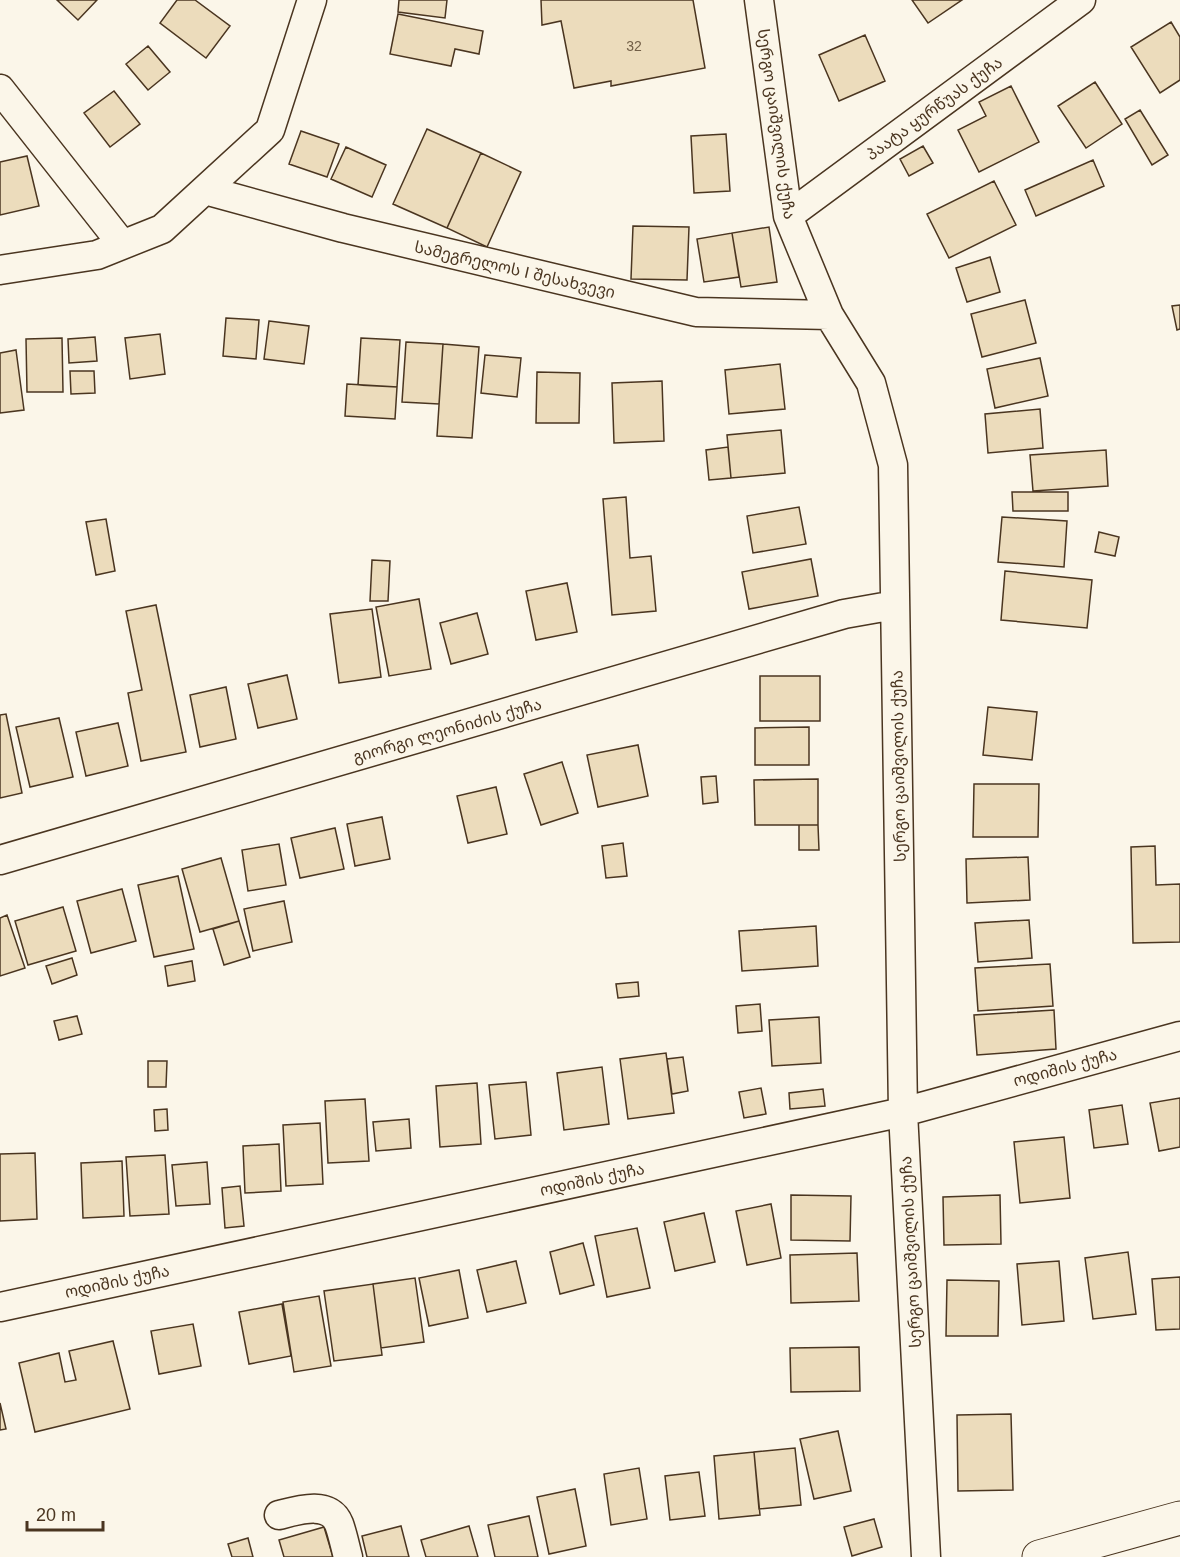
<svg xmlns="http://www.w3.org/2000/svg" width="1180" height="1557" font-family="Arial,'Noto Sans Georgian',sans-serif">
<rect width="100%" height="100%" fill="#fbf6e9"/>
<path fill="#ecdcbc" stroke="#4a3520" stroke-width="1.5" d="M57 0H97L78 20Z
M177 0H195L230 26 206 58 160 23Z
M399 0H447L445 18 398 12Z
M541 0H693L705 68 611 86V81L574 88 561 21 542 25Z
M912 0H962L928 23Z
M398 14 483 31 479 54 455 49 451 66 390 54Z
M1171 22 1180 37V80L1160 93 1131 47Z
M865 35 885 81 839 101 819 55Z
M148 46 170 72 148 90 126 64Z
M1095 82 1122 124 1086 148 1058 106Z
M1011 86 1039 142 979 172 958 130 986 116 979 102Z
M114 91 140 124 110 147 84 113Z
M1140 110 1168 155 1152 165 1125 119Z
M427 129 481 153 447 228 393 204Z
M301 131 339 144 327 177 289 164Z
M726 134 730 191 694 193 691 136Z
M923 146 933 163 909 176 900 159Z
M346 147 386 165 372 197 331 179Z
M481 153 521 172 487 247 447 228Z
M27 156 39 206 0 215V162Z
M1093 160 1104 186 1036 216 1025 190Z
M994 181 1016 225 949 258 927 214Z
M633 226 689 227 687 280 631 279Z
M769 227 777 282 741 287 732 233Z
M732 233 739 277 704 282 697 239Z
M990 257 1000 292 967 302 956 268Z
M1025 300 1036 343 982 357 971 314Z
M1180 305V329L1177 330 1172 306Z
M226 318 259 320 256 359 223 356Z
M269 321 309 326 304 364 264 359Z
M160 334 165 374 130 379 125 338Z
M95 337 97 361 69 363 68 339Z
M62 338 63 392H27L26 339Z
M361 338 400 340 397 387 358 385Z
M406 342 443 344 439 404 402 402Z
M443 344 479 347 472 438 437 436Z
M16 350 24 410 0 413V353Z
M485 355 521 358 517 397 481 393Z
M1040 358 1048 396 995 408 987 369Z
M780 364 785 409 729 414 725 370Z
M70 371H94L95 393 71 394Z
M537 372 580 373 579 423H536Z
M662 381 664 441 614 443 612 383Z
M347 384 397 387 395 419 345 416Z
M1040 409 1043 448 988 453 985 414Z
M781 430 785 473 731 478 727 435Z
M728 447 731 478 709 480 706 450Z
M1106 450 1108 486 1033 491 1030 455Z
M1012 492H1068V511H1013Z
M626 497 630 558 651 556 656 611 612 615 603 499Z
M799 507 806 544 753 553 747 516Z
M1002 517 1067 521 1064 567 998 562Z
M106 519 115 571 96 575 86 522Z
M1099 532 1119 537 1115 556 1095 552Z
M811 559 818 596 749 609 742 572Z
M372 560 390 561 388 601H370Z
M1005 571 1092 580 1087 628 1001 620Z
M567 583 577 632 536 640 526 591Z
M419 599 431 669 389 676 376 607Z
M156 605 186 752 141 761 128 693 142 690 126 611Z
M372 609 381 677 339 683 330 614Z
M477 613 488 654 451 664 440 623Z
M287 675 297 719 258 728 248 684Z
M760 676H820V721H760Z
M226 687 236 739 200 747 190 695Z
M988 707 1037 712 1032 760 983 755Z
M6 714 22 793 0 798V715Z
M59 718 73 777 30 787 16 727Z
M118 723 128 766 86 776 76 732Z
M809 727V765H755V728Z
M638 745 648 796 598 807 587 755Z
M562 762 578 813 541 825 524 774Z
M716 776 718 802 703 804 701 777Z
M818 779V825H755L754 780Z
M974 784H1039L1038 837H973Z
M496 787 507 834 468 843 457 796Z
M382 817 390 859 355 866 347 824Z
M799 825H818L819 850H799Z
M335 828 344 869 300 878 291 838Z
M623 843 627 876 606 878 602 846Z
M279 844 286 885 248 891 242 850Z
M1155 846 1156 885 1180 884V942L1133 943 1131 847Z
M1028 857 1030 900 967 903 966 859Z
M221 858 239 921 200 932 182 869Z
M178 876 194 949 154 957 138 885Z
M122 889 136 941 91 953 77 901Z
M284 901 292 942 253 951 244 909Z
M63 907 76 951 28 965 15 921Z
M7 915 25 968 0 976V918Z
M1029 920 1032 958 978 962 975 923Z
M239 921 250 957 224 965 213 929Z
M816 926 818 966 742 971 739 931Z
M72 958 77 975 52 984 46 966Z
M192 961 195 981 168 986 165 966Z
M1050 964 1053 1006 978 1011 975 968Z
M638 982 639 996 618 998 616 984Z
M760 1004 762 1031 738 1033 736 1006Z
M1054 1010 1056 1049 977 1055 974 1015Z
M77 1016 82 1034 59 1040 54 1021Z
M819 1017 821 1063 772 1066 769 1020Z
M666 1053 674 1113 628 1119 620 1059Z
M683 1057 688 1091 672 1094 667 1059Z
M148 1061H167L166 1087H148Z
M602 1067 609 1124 564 1130 557 1073Z
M526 1082 531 1135 495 1139 489 1085Z
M477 1083 481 1144 440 1147 436 1086Z
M761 1088 766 1114 744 1118 739 1092Z
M823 1089 825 1106 790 1109 789 1093Z
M1180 1098V1147L1159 1151 1150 1103Z
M365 1099 369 1161 328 1163 325 1101Z
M1122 1105 1128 1144 1094 1148 1089 1110Z
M167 1109 168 1130 155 1131 154 1110Z
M409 1119 411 1148 376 1151 373 1122Z
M320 1123 323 1184 286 1186 283 1125Z
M1064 1137 1070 1198 1020 1203 1014 1142Z
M279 1144 281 1191 245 1193 243 1146Z
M35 1153 37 1219 0 1221V1154Z
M165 1155 169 1214 130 1216 126 1157Z
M122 1161 124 1216 83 1218 81 1163Z
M207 1162 210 1204 176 1206 172 1165Z
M240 1186 244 1226 225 1228 222 1188Z
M791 1195 851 1196 850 1241 791 1240Z
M1000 1195 1001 1244 944 1245 943 1197Z
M771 1204 781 1258 747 1265 736 1211Z
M704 1213 715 1262 675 1271 664 1222Z
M637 1228 650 1288 607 1297 595 1236Z
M583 1243 594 1285 560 1294 550 1252Z
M1128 1252 1136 1314 1093 1319 1085 1258Z
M857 1253 859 1301 791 1303 790 1255Z
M516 1261 526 1303 487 1312 477 1270Z
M1059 1261 1064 1321 1022 1325 1017 1264Z
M459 1270 468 1318 429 1326 419 1278Z
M1180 1277V1329L1156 1330 1152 1279Z
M415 1278 424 1342 381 1348 373 1284Z
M947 1280 999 1281 998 1336H946Z
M373 1284 382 1355 334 1361 324 1291Z
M319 1296 331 1366 294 1372 283 1302Z
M282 1304 291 1356 249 1364 239 1312Z
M193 1324 201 1366 159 1374 151 1331Z
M113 1341 130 1409 35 1432 19 1363 59 1353 65 1382 76 1380 69 1351Z
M859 1347 860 1391 791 1392 790 1348Z
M0 1403 6 1429 0 1430Z
M1011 1414 1013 1490 958 1491 957 1415Z
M838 1431 851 1491 814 1499 800 1439Z
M795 1448 801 1505 759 1509 754 1452Z
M754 1452 760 1515 719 1519 714 1456Z
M639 1468 647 1519 611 1525 604 1474Z
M699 1472 705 1516 670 1520 665 1476Z
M575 1489 586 1546 549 1554 537 1497Z
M529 1516 538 1557H495L488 1525Z
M874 1519 882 1547 852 1556 844 1527Z
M401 1526 409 1557H367L362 1536Z
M469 1526 478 1557H426L421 1540Z
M324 1527 333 1557H284L279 1540Z
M248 1538 253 1557H232L228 1544Z"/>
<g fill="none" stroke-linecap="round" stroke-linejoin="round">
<g stroke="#4a3520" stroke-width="31">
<path id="minor" d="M759 0 788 216 829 315 871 383 893 465 903 1112 926 1557
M0 89 122 244
M205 190 343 228 696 312 829 315
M788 216 1081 0
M0 270 97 255 162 229 270 130 312 0
M0 860 844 614 895 605
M0 1307 903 1112 1180 1036
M279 1515C298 1510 330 1500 339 1524 343 1535 345 1546 348 1557"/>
</g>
<g stroke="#4a3520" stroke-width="35">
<path id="major" d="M1039 1557 1180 1518"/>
</g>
<use href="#minor" stroke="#fbf6e9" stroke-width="28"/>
<use href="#major" stroke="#fbf6e9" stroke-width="33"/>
</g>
<g text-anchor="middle" stroke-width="4.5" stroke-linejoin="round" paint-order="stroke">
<g font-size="14" fill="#725f47">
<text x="634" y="51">32</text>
</g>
<g font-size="16" fill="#4a3520" stroke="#fbf6e9">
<text transform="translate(934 108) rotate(-36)" y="6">პაატა ყურწუას ქუჩა</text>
<text transform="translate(777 124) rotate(82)" y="6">სერგო ცაიშვილის ქუჩა</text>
<text transform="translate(515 269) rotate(13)" y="6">სამეგრელოს I შესახვევი</text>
<text transform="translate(447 730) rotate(-16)" y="6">გიორგი ლეონიძის ქუჩა</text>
<text transform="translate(898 766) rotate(-91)" y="6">სერგო ცაიშვილის ქუჩა</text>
<text transform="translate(1065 1067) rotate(-15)" y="6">ოდიშის ქუჩა</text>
<text transform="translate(592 1179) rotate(-12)" y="6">ოდიშის ქუჩა</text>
<text transform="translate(910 1252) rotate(-93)" y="6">სერგო ცაიშვილის ქუჩა</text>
<text transform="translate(117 1281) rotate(-12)" y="6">ოდიშის ქუჩა</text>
</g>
</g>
<path d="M27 1521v9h76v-9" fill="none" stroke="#4a3520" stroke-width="3"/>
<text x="36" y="1521" font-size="18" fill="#4a3520" stroke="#fbf6e9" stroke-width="4.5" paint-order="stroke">20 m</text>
</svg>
